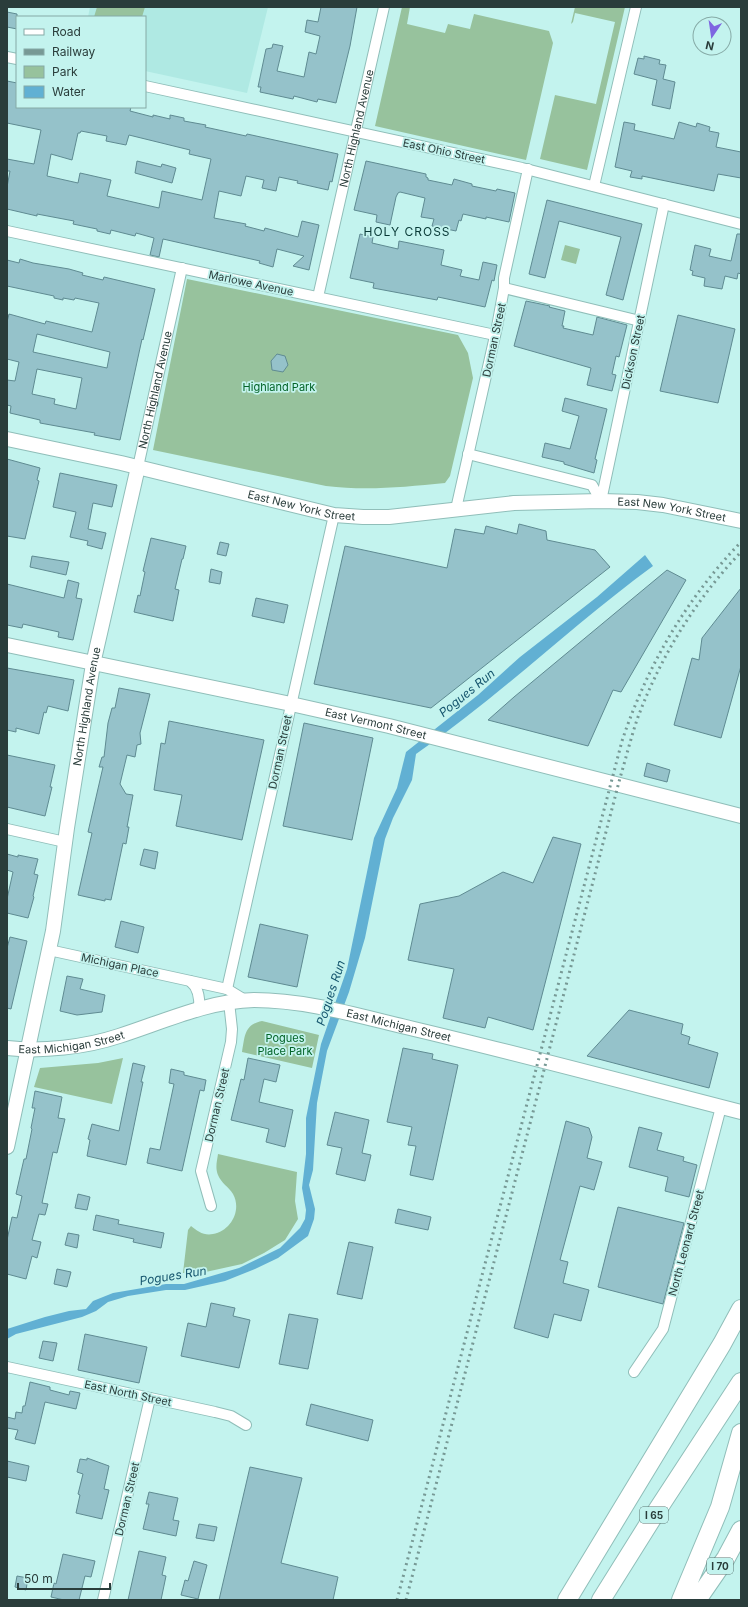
<svg xmlns="http://www.w3.org/2000/svg" width="748" height="1607" font-family="Inter,sans-serif">
<rect width="100%" height="100%" fill="#c3f3ee"/>
<path fill="#afe9e3" d="M90 7H268L247 93 145 71V17H88Z"/>
<path fill="#97c29d" d="M97 7H145L142 17H94Z
M402 7H410L407 24 445 33 448 24 470 29 474 14 549 31 553 43 526 160 375 126Z
M575 7H625L587 170 540 159 555 95 596 104 615 22 575 13 573 22 571 24Z
M565 245 580 249 576 264 561 260Z
M187 279 458 335 468 353 473 378 450 476 445 483C404 487 367 491 326 486L153 450Z
M262 1021 319 1035 312 1068 242 1052C245 1036 244 1025 262 1021Z
M123 1058 112 1104 34 1087 40 1068 98 1063Z
M218 1154 297 1172 295 1201 298 1219 285 1240 264 1253 242 1264 201 1273H183L188 1230 191 1226C197 1231 204 1236 213 1234 231 1231 242 1210 233 1194 229 1187 221 1183 218 1175 215 1168 217 1161 218 1154Z"/>
<path fill="#61b0d3" d="M645 555 653 566C571 626 499 697 416 754L412 780 393 818 385 839 365 938 349 992 327 1051 317 1103 313 1170 309 1185 315 1209 314 1219 308 1236 278 1258 255 1269 225 1281 185 1290H166L128 1296 108 1302 96 1311 82 1317 16 1334 7 1339V1329L45 1317 69 1311 86 1309 93 1301 113 1293 166 1284H184L239 1268 280 1248 300 1228 305 1219 306 1210 302 1188 306 1154V1118L321 1044 347 969 374 838 397 788 406 752 478 695 520 657 597 597Z"/>
<path fill="#95c2ca" stroke="#5f8b92" fill-rule="evenodd" d="M321 7H357L350 46 336 103 318 99 317 102 294 96 293 99 260 92 261 87H258L266 49 272 48 273 44 283 46 277 71 304 77 309 52 316 54 320 36 305 32 307 20 318 22Z
M7 12 17 14V29L7 27Z
M644 56 660 60 659 64 666 65 663 79 675 82 670 109 652 105 657 80 634 74 638 58 644 59Z
M7 81 17 83V107H131L130 111 153 117V115L170 119V115L184 118V121L206 125 205 127 246 136 247 134 338 154 332 182 330 181 328 190 297 183 298 181 279 177 276 191 262 188 264 180 246 176 241 196 219 191 214 218 246 224 245 226 264 231 265 228 298 237 302 221 319 225 309 270 293 266 304 256 277 249 273 267 259 263 260 261 163 239 159 257 150 255 154 238 136 233 135 236 111 230 110 234 97 231V229L73 224 74 221 37 214V216L7 209V187L10 171H7V159L34 164 41 130 7 123ZM81 131 107 136 106 141 126 145 129 135 190 150 189 154 211 159 202 200 162 191 159 208 107 196 111 180 80 173 78 183 47 176 51 154 72 160 78 133H80Z
M624 122 635 124 634 130 674 139 679 122 696 127 697 123 710 127 709 131 719 133 716 147 741 152V178L718 174 714 191 642 176V179L630 177 632 171 615 167Z
M137 161 161 167 162 164 176 168 172 183 135 173Z
M366 161 426 174V177L428 178V180L452 185 454 179 472 184V186L496 191 497 189 515 193 509 222 486 217V219L463 214 461 221 459 220 456 231 432 226 434 219 421 217 425 198 400 192 398 193 396 197 390 225 376 222 377 215 354 210Z
M547 200 642 224 623 300 606 295 621 237 559 221 545 278 529 274Z
M360 234 373 237 372 243 398 249 399 241 444 250 441 265 462 270 460 276 479 280 483 262 497 265 494 281 492 280 485 307 438 297 437 300 373 288 374 283 350 278Z
M737 234H741V274L738 273 737 279 725 276 722 289 704 286 705 278 692 275 693 271 690 270 695 245 711 249 709 256 731 261Z
M20 259 33 263 69 269 83 273 82 275 103 280 104 277 155 289 143 340 142 339 120 440 94 435 95 433 40 423V420L10 413 11 406 7 405V380L15 381 19 362 7 359V322L9 314 45 324 46 321 92 332 99 303 75 298 74 300 63 298V300L54 298V296L7 286V260L19 263ZM37 334 110 352 107 368 33 352ZM37 369 82 378 76 409 54 404 55 399 32 394Z
M526 301 550 306 549 307 565 311 562 326H564L563 328 593 335 597 317 627 325 619 357 616 356 612 374 616 375 612 391 587 385 591 368 514 346Z
M678 315 735 329 718 403 660 391Z
M277 354 285 356 288 365 283 372 272 370 271 361Z
M565 398 607 409 595 459 597 460 594 473 564 464V462L542 457 545 443 570 449 579 416 562 411Z
M7 459 40 468 37 480 39 481 25 539 7 536Z
M60 473 117 485 112 507 93 503 88 529 106 533 102 549 87 545 88 541 70 537 76 512 53 507Z
M519 524 546 531 547 540 595 550 610 567 431 708 314 684 345 546 447 568 455 529 484 534 486 526 517 534Z
M151 538 186 546 183 559H182L175 589 179 590 173 621 134 612 138 595 140 596 145 572 143 571Z
M220 542 229 544 226 556 217 554Z
M32 556 69 562 66 575 30 567Z
M211 569 222 572 220 584 209 582Z
M667 570 686 580 621 692 613 690 588 746 488 720 514 697Z
M68 580 79 583 76 598 82 599 73 640 58 637 59 632 23 624 22 628 7 625V584L64 598Z
M741 588V666L721 738 674 725 692 658 699 660 702 638Z
M256 598 288 605 284 623 252 616Z
M7 668 74 680 68 711 48 706 46 713 44 712 39 734 16 728V732L7 730Z
M119 688 150 694 140 733 141 744 137 745 135 757 127 755 120 784 126 794 133 795 127 827H129L126 844 123 843 111 900 105 899V901L78 895 92 833 88 832 103 767H99L102 757H104L108 723 112 708H115Z
M169 721 264 740 242 840 176 826 182 795 154 790 161 743 165 744Z
M304 723 373 738 352 840 283 826Z
M7 755 55 765 50 787H52L45 816 7 807Z
M647 763 670 770 667 782 644 776Z
M553 837 581 844 533 1030 488 1017 485 1028 443 1018 454 969 408 960 420 904 459 896 503 872 533 883Z
M144 849 158 852 155 869 140 865Z
M7 854 18 857V855L38 859 34 874 38 875 33 896 34 897 28 918 7 913V899L13 872 7 870Z
M121 921 144 927 138 953 115 947Z
M260 924 308 935 297 987 248 977Z
M10 937 27 941 11 1009 7 1008V948Z
M67 976 83 979 80 989 105 995 102 1012 77 1015 60 1011Z
M629 1010 683 1024 681 1034 690 1037 688 1044 718 1053 709 1088 587 1056Z
M403 1048 433 1054 432 1059 458 1065 433 1180 410 1175 416 1146 408 1145 412 1127 387 1122Z
M248 1058 280 1065 276 1082 264 1079 259 1102 293 1110 285 1147 266 1142 269 1129 231 1120 241 1079 244 1080Z
M133 1063 145 1066 141 1082H143L126 1165 87 1156 90 1140 88 1139 92 1124 119 1131Z
M171 1069 184 1072V1075L206 1080 204 1091 200 1090 182 1171 147 1163 150 1148 160 1150 174 1084 169 1083Z
M35 1091 62 1097 58 1118 65 1119 57 1153 53 1152 47 1180 42 1203 48 1204 45 1215 39 1214 32 1240 41 1242 37 1258 32 1256 26 1279 7 1274V1240L12 1217 17 1218 22 1196 16 1194 24 1159H26L32 1129 31 1128 35 1108H32Z
M335 1112 369 1120 362 1153 371 1155 365 1181 336 1174 342 1148 327 1145Z
M566 1121 589 1128 592 1137 587 1158 602 1162 594 1190 580 1186 560 1260 568 1262 563 1283 589 1290 581 1321 554 1314 548 1338 514 1328Z
M639 1127 662 1133 657 1150 684 1157 683 1161 697 1165 689 1197 665 1191 668 1177 629 1167Z
M78 1194 90 1197 87 1210 75 1208Z
M618 1207 684 1223 663 1304 598 1287Z
M398 1209 431 1217 428 1230 395 1223Z
M96 1215 119 1220 118 1224 164 1233 161 1248 133 1242 134 1239 93 1230Z
M68 1233 79 1235 77 1248 65 1245Z
M349 1242 373 1247 362 1299 337 1294Z
M57 1269 71 1272 67 1287 54 1284Z
M211 1303 235 1308 233 1316 250 1320 239 1368 181 1356 188 1323 206 1327Z
M289 1314 318 1319 308 1369 279 1364Z
M85 1334 147 1347 139 1383 78 1370Z
M43 1341 57 1343 53 1361 39 1358Z
M30 1382 50 1387V1390L69 1395 70 1391 80 1393 76 1409 45 1402 35 1444 15 1439 18 1430 7 1428V1417L15 1419 16 1412 22 1413 23 1406H25Z
M311 1404 373 1420 368 1441 306 1425Z
M87 1458 109 1466 104 1489 109 1490 102 1519 76 1513 80 1495 78 1494 83 1474 77 1472 80 1459 87 1460Z
M7 1461 29 1466 26 1481 7 1477Z
M250 1467 302 1478 281 1563 338 1577 333 1600H219Z
M149 1492 178 1498 173 1520 179 1521 176 1536 143 1529 149 1504H146Z
M199 1524 217 1527 214 1541 196 1538Z
M139 1551 166 1557 162 1575 166 1576 161 1600H128Z
M63 1554 95 1561 91 1577 85 1576 79 1600H64L51 1597 54 1583 56 1584Z
M194 1561 207 1565 198 1599 181 1595 185 1580 188 1581Z
M17 1576 28 1578 26 1590 15 1587Z"/>
<g fill="none" stroke-linecap="round" stroke-linejoin="round">
<g stroke="#90beb9" stroke-width="12">
<g id="street">
<path d="M7 57 17 59"/>
<path d="M145 86 522 168 741 224"/>
<path d="M594 186 636 7"/>
<path d="M7 231 495 335"/>
<path d="M504 288 640 321"/>
<path id="s1" d="M318 297 384 7"/>
<path d="M468 454 592 485 601 501"/>
<path id="s2" d="M138 467 182 268"/>
<path d="M601 501 664 204"/>
<path d="M456 509 497 327 504 288V278L528 169"/>
<path d="M7 829 65 842"/>
<path d="M49 950 227 989 245 1000"/>
<path d="M190 981C199 988 200 998 199 1009"/>
<path d="M227 989 334 515"/>
<path d="M211 1206 201 1171 231 1042 232 1029 229 1002"/>
<path d="M7 1367 215 1412 231 1416 246 1425"/>
<path d="M634 1372 663 1329 721 1107"/>
<path d="M103 1600 150 1398"/>
</g>
</g>
<g stroke="#90beb9" stroke-width="16">
<g id="secondary">
<path id="s3" d="M7 439 121 463 334 515 363 517H389L514 503 601 501 637 502 663 505 741 521"/>
<path id="s4" d="M7 645 291 704 389 726 741 816"/>
<path id="s5" d="M7 1048C42 1052 86 1047 119 1036 163 1022 207 1001 254 1000 308 1000 362 1017 414 1029 524 1055 632 1084 741 1112"/>
<path id="s6" d="M7 1147 53 931 67 828 93 664 138 467"/>
</g>
</g>
<g stroke="#90beb9" stroke-width="20">
<path id="highway" d="M567 1600 722 1344 741 1309
M601 1600 658 1509 741 1382
M681 1600 720 1507 741 1433
M697 1600 726 1558 741 1530"/>
</g>
<use href="#street" stroke="#fff" stroke-width="10"/>
<use href="#secondary" stroke="#fff" stroke-width="14"/>
<use href="#highway" stroke="#fff" stroke-width="18"/>
<path stroke="#779995" stroke-width="3" stroke-dasharray="2 4" stroke-linecap="butt" d="M397 1600 622 741C647 666 686 599 741 542
M406 1600 620 778C626 758 631 737 638 717 661 656 696 599 741 552"/>
</g>
<g text-anchor="middle" stroke-width="3.5" stroke-linejoin="round" paint-order="stroke">
<g fill="#c3f3ee" stroke="#587471" stroke-width="1">
<rect x="640" y="1507" width="28" height="16" rx="3"/>
<rect x="707" y="1558" width="26" height="16" rx="3"/>
</g>
<g font-size="10" font-weight="bold" fill="#2a3d3b">
<text x="654" y="1519">I 65</text>
<text x="720" y="1570">I 70</text>
</g>
<g font-size="11" fill="#2a3d3b" stroke="#c3f3ee">
<text dy="4" stroke="none"><textPath href="#s1" startOffset="173">North Highland Avenue</textPath></text>
<text transform="translate(444 151) rotate(12)" y="4">East Ohio Street</text>
<text transform="translate(251 283) rotate(12)" y="4">Marlowe Avenue</text>
<text transform="translate(494 340) rotate(-78)" y="4">Dorman Street</text>
<text transform="translate(633 352) rotate(-78)" y="4">Dickson Street</text>
<text dy="4" stroke="none"><textPath href="#s2" startOffset="79">North Highland Avenue</textPath></text>
<text dy="4" stroke="none"><textPath href="#s3" startOffset="302">East New York Street</textPath></text>
<text dy="4" stroke="none"><textPath href="#s3" startOffset="675">East New York Street</textPath></text>
<text dy="4" stroke="none"><textPath href="#s6" startOffset="448">North Highland Avenue</textPath></text>
<text dy="4" stroke="none"><textPath href="#s4" startOffset="377">East Vermont Street</textPath></text>
<text transform="translate(280 752) rotate(-78)" y="4">Dorman Street</text>
<text transform="translate(120 965) rotate(12)" y="4">Michigan Place</text>
<text dy="4" stroke="none"><textPath href="#s5" startOffset="401">East Michigan Street</textPath></text>
<text dy="4" stroke="none"><textPath href="#s5" startOffset="65">East Michigan Street</textPath></text>
<text transform="translate(217 1105) rotate(-77)" y="4">Dorman Street</text>
<text transform="translate(686 1243) rotate(-75)" y="4">North Leonard Street</text>
<text transform="translate(128 1393) rotate(12)" y="4">East North Street</text>
<text transform="translate(127 1499) rotate(-77)" y="4">Dorman Street</text>
</g>
<g font-size="11" fill="#046428" stroke="#c3f3ee">
<text x="279" y="391">Highland Park</text>
<text x="285" y="1042">Pogues<tspan x="285" dy="13">Place Park</tspan></text>
</g>
<g font-size="12" letter-spacing="1" fill="#073835" stroke="#c3f3ee">
<text x="407" y="236">HOLY CROSS</text>
</g>
<g font-size="12" font-style="italic" fill="#16566e" stroke="#c3f3ee">
<text transform="translate(467 693) rotate(-39)" y="4">Pogues Run</text>
<text transform="translate(331 993) rotate(-72)" y="4">Pogues Run</text>
<text transform="translate(173 1276) rotate(-9)" y="4">Pogues Run</text>
</g>
</g>
<rect width="748" height="1607" fill="none" stroke="#2a3d3b" stroke-width="16"/>
<rect x="16" y="16" width="130" height="92" fill="#c3f3ee" stroke="#86aaa6"/>
<rect x="24" y="29" width="20" height="6" fill="#ffffff" stroke="#86aaa6"/>
<text x="52" y="36" font-size="12" fill="#2a3d3b">Road</text>
<rect x="24" y="49" width="20" height="6" fill="#779995" stroke="#86aaa6"/>
<text x="52" y="56" font-size="12" fill="#2a3d3b">Railway</text>
<rect x="24" y="66" width="20" height="12" fill="#97c29d" stroke="#86aaa6"/>
<text x="52" y="76" font-size="12" fill="#2a3d3b">Park</text>
<rect x="24" y="86" width="20" height="12" fill="#61b0d3" stroke="#86aaa6"/>
<text x="52" y="96" font-size="12" fill="#2a3d3b">Water</text>
<g transform="translate(712 36) rotate(193)"><circle r="19" fill="#c3f3ee" stroke="#86aaa6"/>
<path d="M0-3L7 15L0 10L-7 15Z" fill="#7e66e1"/>
<text y="-6" font-size="11" font-weight="bold" text-anchor="middle" fill="#2a3d3b">N</text>
</g>
<path d="M18 1583v6h92v-6" fill="none" stroke="#2a3d3b" stroke-width="2"/>
<text x="24" y="1583" font-size="12" fill="#2a3d3b" stroke="#c3f3ee" stroke-width="3" paint-order="stroke">50 m</text>
</svg>
